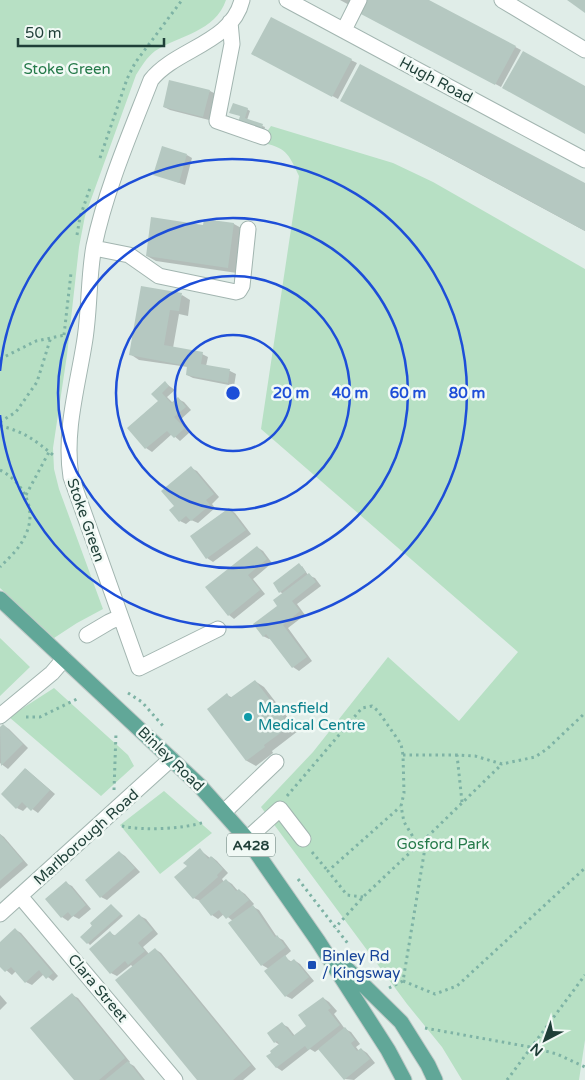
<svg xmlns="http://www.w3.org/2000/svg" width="585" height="1080" font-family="'Varela Round',sans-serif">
<rect width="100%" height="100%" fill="#e0ede8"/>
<path fill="#b7e0c4" d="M0 0H226C215 32 180 35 155 51 147 57 141 67 136 75L85 216 79 247 67 355 53 448 54 469 59 489 103 609 77 623 54 638 0 588Z
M271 126 393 163 433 182 585 269V1040L579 1080H462L442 1047 407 1004 261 807 313 752 388 657 459 721 518 652 261 429 299 176C288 152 286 148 260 142Z
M0 638 30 667 0 696Z
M54 688 128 755 134 766 101 796 9 717Z
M164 791 212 833 160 874 120 825Z"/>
<path fill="#0003" d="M340 0H427L521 50 501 87Z
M253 53 351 60 357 63 338 99Z
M210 91 216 94 209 120 170 110 164 107Z
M342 100 585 185V231Z
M247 109 250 111 247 120 265 127 263 134 238 125Z
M187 155 192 158 185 185 155 174Z
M234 224 243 229 237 273 156 261 147 256 205 226Z
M182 295 190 300 188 316 179 314 173 348 202 354 208 357 206 366 230 371 236 374 234 386 193 378 187 375 188 367 139 360 130 354Z
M165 383 175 390 167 397 173 403 178 399 184 402 191 410 180 420 190 432 180 441 172 434 152 452 146 448 128 428 159 401Z
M191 468 197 471 219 497 212 504 215 508 198 523 191 520 186 524 180 521 175 506Z
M229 509 235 513 251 534 213 562 207 558Z
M257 547 263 551 272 563 253 579 265 594 234 619 229 615Z
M302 566 308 575 315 578 321 586 297 604 305 615 288 628 312 661 299 671 293 667 271 638 269 639 263 636 279 606 284 594 280 592Z
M255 681 264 687 298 731 272 751 273 753 256 766 247 761 208 709 227 695 233 698Z
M3 725 9 729 28 748 8 769 0 763V729Z
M26 769 55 794 38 813 28 806 23 811 17 808Z
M0 834 4 837 28 865 0 889Z
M200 850 210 858 212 857 217 861 228 873 222 879 224 882 226 880 232 884 238 891 239 890 245 894 254 904 252 906 259 910 277 937 283 940 291 951 284 957 292 962 294 960 300 964 314 981 292 999 286 996 269 969 262 965 233 921 224 914 218 919 212 915 200 901 194 898 188 867Z
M119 852 125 856 140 872 107 900 101 897Z
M66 883 72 886 91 909 79 919 73 916 68 921 62 917 46 899Z
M111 905 123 916 90 945 82 937Z
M140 916 146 919 158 934 143 947 149 954 155 949 161 953 256 1069 243 1080H199L133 967 131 965 117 976 111 973 110 933 116 936Z
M16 930 21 933 58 976 53 981 44 974 32 985 26 982 16 971 12 975 0 965V943Z
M0 995 7 1003 0 1010Z
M72 995 78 998 130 1062 129 1063 134 1066 145 1080H76Z
M323 998 329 1002 337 1011 334 1014 345 1029 351 1032 360 1044 356 1047 359 1051 361 1049 367 1053 375 1063 354 1080 345 1079 319 1049 315 1052 310 1049 282 1071 276 1067 280 1045 275 1042 282 1024 288 1027 295 1036 308 1026Z"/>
<path fill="#b5c8c1" d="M366 0H429L516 46 495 85 359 13Z
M567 0H585V13L574 5Z
M271 17 352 59 332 97 251 54Z
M523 51 585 86V134L502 88Z
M360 64 585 183V231L473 170 340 101Z
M169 80 210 90 203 117 163 107Z
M233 103 248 108 245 118 263 124 260 134 237 126 240 116 229 113Z
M162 146 187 154 179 183 153 175Z
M151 217 203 225 204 219 234 223 228 268 146 256Z
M141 286 182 293 179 311 170 310 164 345 203 352 201 364 230 369 228 383 186 375 187 366 129 355Z
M165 381 169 386 162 393 171 403 178 397 186 407 174 417 185 428 174 438 167 431 145 449 127 428 158 401 151 394Z
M191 466 214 494 206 500 210 505 191 521 186 516 179 522 169 510 174 506 161 491Z
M229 508 246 530 206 559 190 536Z
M257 546 267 559 248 575 260 590 228 616 205 587Z
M299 563 306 572 279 593 273 583Z
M309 573 316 582 292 601 300 611 283 625 307 657 292 668 266 634 263 637 253 624 277 606 273 600Z
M255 680 290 726 264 745 265 747 246 761 207 709 227 693 230 698Z
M3 724 23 744 1 766 0 727Z
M25 768 50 790 31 811 22 802 16 809 1 794Z
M0 834 23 861 0 881Z
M200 848 208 859 211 856 223 869 217 875 218 877 193 899 174 877 187 866 183 863Z
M119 851 135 868 100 898 85 880Z
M226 879 236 891 239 889 249 900 226 919 219 910 211 916 199 901Z
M66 881 86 905 72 917 68 912 61 918 45 899Z
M111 904 121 914 87 944 80 937 92 926 90 923Z
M253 905 275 937 277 935 286 947 261 966 228 923Z
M139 914 153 930 138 943 145 951 128 965 125 961 110 974 89 949 110 931 114 936Z
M15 928 53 973 46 979 39 970 25 983 11 967 5 972 0 967V942Z
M155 948 251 1065 233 1080H197L115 980Z
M285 955 290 962 294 959 309 977 285 997 264 971Z
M72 993 125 1058 99 1080H74L30 1028Z
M323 997 331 1008 328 1010 340 1025 308 1050 305 1046 276 1068 266 1056 271 1053 270 1051 279 1044 277 1041 274 1043 267 1033 282 1022 293 1036 306 1026 298 1015Z
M345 1027 355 1040 351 1043 353 1046 357 1051 361 1048 370 1059 344 1080 318 1049Z
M128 1061 143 1080H105Z"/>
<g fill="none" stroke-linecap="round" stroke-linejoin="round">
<g stroke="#a2b5b0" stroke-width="17">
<path id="minor" d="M287 0 585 160
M502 0 585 50
M230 22 232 44 217 121 263 137
M344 30 359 0
M94 248 129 255 159 276 236 292 239 291 242 286 248 229
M218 629 139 668 71 477C64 433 77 388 84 345 90 312 88 278 94 246 106 189 130 134 151 80 175 49 232 43 242 0
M87 635 109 622 120 617
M0 716 52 673 64 659
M224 812 276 762
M247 839 280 809 303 839
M20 896 175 1080
M0 914 171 759"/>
</g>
<g stroke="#c0c9c7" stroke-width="17">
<path id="major" d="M0 599 199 785 247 839 318 941 388 1050 404 1080
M337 959 401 1022 428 1065 435 1080"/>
</g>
<path stroke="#7eb3a5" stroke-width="3" stroke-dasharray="2.5 4" stroke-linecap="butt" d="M100 158 127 79 135 63 182 0
M77 235 80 217 90 188
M64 335 71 273
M0 359 36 341 65 335
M0 422 16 412 37 382 51 337
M0 426C23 431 35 440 53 455
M0 470C24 482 38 511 25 536 20 548 9 558 0 567
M26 495 49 452
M128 693 142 702 163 726
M26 717H40L79 698
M403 755H457
M114 790 116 733
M287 796 362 708 372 706 378 711 401 744 403 755 404 793 401 806 404 822 418 845 363 897 335 928
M462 802 457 755 475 756 502 764 535 757 547 749 585 713
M122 826C144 831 183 829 205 822
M312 852 328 871
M298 879 349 945
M363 897 347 895 328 871 400 807
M403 981 435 994 457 986 585 868
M389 988 403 981 424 854 425 839 502 764
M425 1028 530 1047 557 1054 585 1067
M507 1080 585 975"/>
<use href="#minor" stroke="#fff" stroke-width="15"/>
<use href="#major" stroke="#61a798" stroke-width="15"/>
</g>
<g fill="none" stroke="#1d4ed8" stroke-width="2.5">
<circle cx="233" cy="393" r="58"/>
<circle cx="233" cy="393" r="117"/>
<circle cx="233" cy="393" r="175"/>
<path d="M0 371A234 234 0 1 1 0 415"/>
</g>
<circle fill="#0f9aa8" stroke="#f1f9f5" stroke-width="2" cx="248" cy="717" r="5"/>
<rect fill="#1a4fb4" stroke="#f1f9f5" stroke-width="2" x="307" y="960" width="10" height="10" rx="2.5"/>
<g text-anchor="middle" stroke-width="5" stroke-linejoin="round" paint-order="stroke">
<rect fill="#f1f9f5" stroke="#5e7771" stroke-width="1" x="227" y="833.5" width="48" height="23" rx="4"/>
<g font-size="14" font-weight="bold" fill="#1f3f38">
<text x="251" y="850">A428</text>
</g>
<g font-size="15" fill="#257a4a" stroke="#f1f9f5">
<text x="67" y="74">Stoke Green</text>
<text x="443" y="849">Gosford Park</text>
</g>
<g font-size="15" fill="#1f3f38" stroke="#f1f9f5">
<text transform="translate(436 80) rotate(28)" y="5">Hugh Road</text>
<text transform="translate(86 520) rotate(71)" y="5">Stoke Green</text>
<text transform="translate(171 759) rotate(44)" y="5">Binley Road</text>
<text transform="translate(86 837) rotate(-42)" y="5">Marlborough Road</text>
<text transform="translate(98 988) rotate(50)" y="5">Clara Street</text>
</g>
<g font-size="15" fill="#0d838f" stroke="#f1f9f5" text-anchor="start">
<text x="258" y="713">Mansfield<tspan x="258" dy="17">Medical Centre</tspan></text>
</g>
<g font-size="15" fill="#164399" stroke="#f1f9f5" text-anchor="start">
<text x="322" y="961">Binley Rd<tspan x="322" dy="17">/ Kingsway</tspan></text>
</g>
</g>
<circle cx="233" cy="393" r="8" fill="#1d4ed8" stroke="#f1f9f5" stroke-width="2.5"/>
<g font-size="15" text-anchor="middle" font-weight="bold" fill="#1d4ed8" stroke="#f1f9f5" stroke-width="5" stroke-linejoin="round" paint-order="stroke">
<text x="291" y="398">20 m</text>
<text x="350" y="398">40 m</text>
<text x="408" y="398">60 m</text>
<text x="467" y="398">80 m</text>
</g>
<g transform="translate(545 1040) rotate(221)" stroke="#f1f9f5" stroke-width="4" paint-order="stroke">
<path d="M0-4L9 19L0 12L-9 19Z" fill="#1f3f38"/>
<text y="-8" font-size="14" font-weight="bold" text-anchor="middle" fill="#1f3f38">N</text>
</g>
<path d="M18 38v8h146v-8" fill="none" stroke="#1f3f38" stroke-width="2.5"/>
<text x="25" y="38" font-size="15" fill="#1f3f38" stroke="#f1f9f5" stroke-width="4" paint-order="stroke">50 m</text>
</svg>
